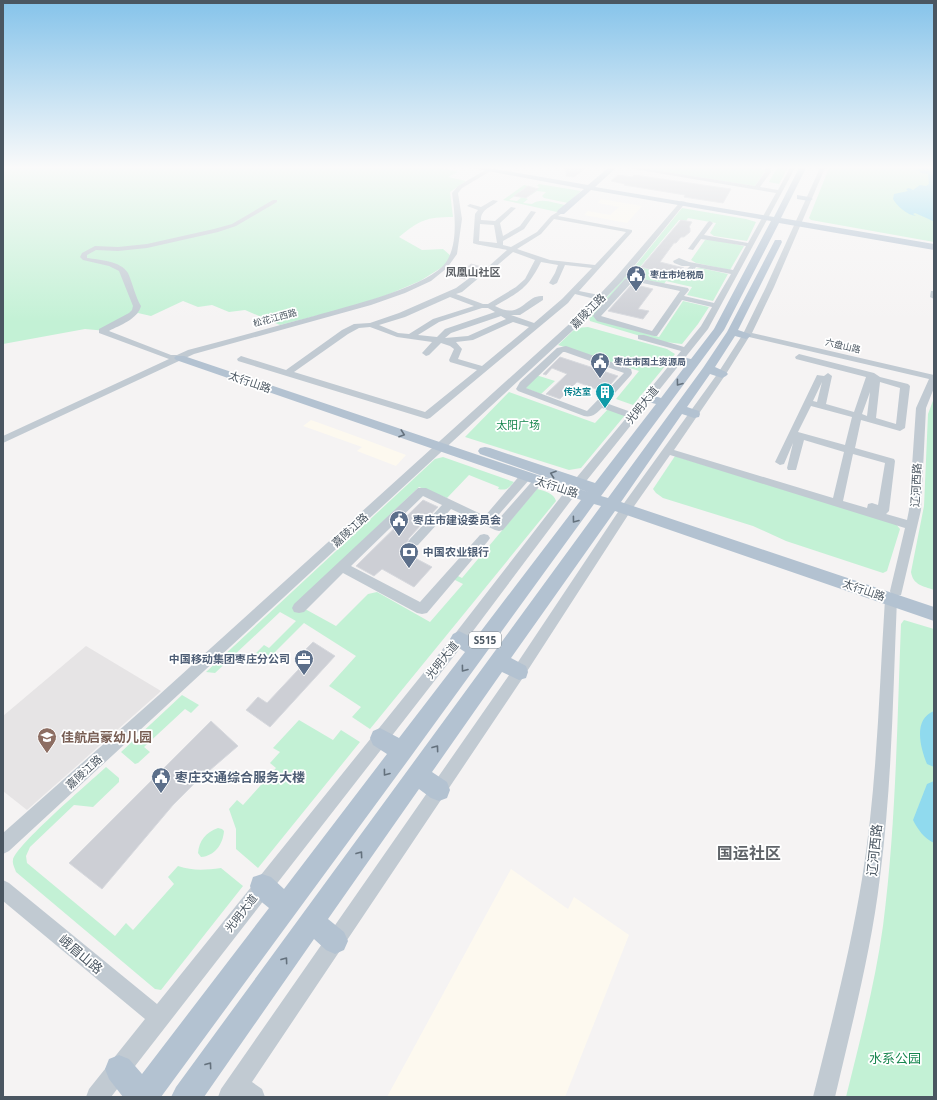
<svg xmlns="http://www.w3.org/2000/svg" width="937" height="1100" font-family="'Noto Sans','Noto Sans SC',sans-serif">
<rect width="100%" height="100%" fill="#f5f3f3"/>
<path fill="#fdf9ef" d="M601 199 642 206 627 223 584 215 588 211 610 215 619 207 598 203Z
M311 420 369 441 406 455 396 466 357 451 362 447 303 426Z
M511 869 568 909 574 897 629 935 565 1097H387Z"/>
<path fill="#e6e4e5" d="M86 646 161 691 27 810 3 791V716Z"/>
<path fill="#c3f1d5" d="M3 168H442L458 172 448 177 466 181 450 192 453 217C426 217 420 220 399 237L422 250 443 249 451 256 444 266 420 281 387 295 351 307 280 325 245 310 229 312 212 305 198 307 183 301 151 316 138 313 107 331 85 329 3 344Z
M641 168H762L765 171 755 186Z
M777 168H788L779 184 769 182Z
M829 168H934V242L811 220 809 218Z
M539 184 581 191 568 203 544 198 542 196 546 192 537 191 531 195 526 194 540 187 537 186Z
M524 185 528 186 509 200 517 201 522 197 528 199 523 203 532 204C541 197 554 203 565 205L557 212 503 200Z
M682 208 746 219 756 222 747 241 714 236 710 233 716 223 688 218 686 221 679 220 640 267 653 270 655 268 661 269 658 274 673 277 679 274 682 275 680 278 687 280 695 269 701 268 728 274 713 301 687 295 692 287 666 281 664 284 634 277 595 316 630 329 659 337 683 301 709 307 698 324 682 344 657 341 590 321 589 317 635 266Z
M711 239 744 246 730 270 696 263 691 260 705 240Z
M588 327 667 349 675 354 633 405 616 399 639 371 558 345 576 328Z
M536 375 555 381 541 394 525 388Z
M509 392 595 423 609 408 626 414 581 468 569 470 465 437Z
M934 398V590C923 586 913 585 911 572L924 506 928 414Z
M675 456 896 524 900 529 887 571 883 573 786 541 753 526 663 498 656 493 653 489Z
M443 457 514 482C509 488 506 491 498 489L499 487 469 475 447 498 419 487 296 604 336 626 368 594 377 592 430 622 463 584 453 579 456 575 462 578 537 489C544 491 554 493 556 501L370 729 352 717 361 707 329 686 356 656 304 623 265 662 254 655 264 645 269 648 296 621 280 612 215 673 206 672 435 459Z
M904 620 934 629V1097H846C860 1040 875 984 883 926 896 826 897 724 901 624Z
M182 695 199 705 191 713 185 709 144 747 150 752 138 763 135 764 121 752Z
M299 720 333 740 341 730 360 742 258 868 236 849V829L229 809 237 800 243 805 276 768 270 763 280 752 273 748Z
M106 767 119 778V782L93 807 74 805 30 847 26 856 27 863 115 936 126 923 133 930 174 884 168 877 178 866C193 871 205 870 221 868L243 886 161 990 155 989 16 872C15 868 12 864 13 860 15 846 91 781 106 767Z
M218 828 222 829 224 831C223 844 215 856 201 857L198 853C199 841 206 832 218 828Z"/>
<path fill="#90daee" d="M917 168H934L933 221 915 213 913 214 916 216C907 215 897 206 893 199L894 194 908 191 906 189 909 188 913 190 920 185 926 186 929 184 928 174 921 173Z"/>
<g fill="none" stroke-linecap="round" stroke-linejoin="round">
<path fill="#90daee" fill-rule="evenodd" d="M934 711V767L927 764C920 747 913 719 934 711Z
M934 781V843C924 838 918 830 913 820L927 784Z"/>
</g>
<path fill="#cdcfd5" stroke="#d7d9de" d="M566 168H586L574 177 566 176Z
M618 175 632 177 634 175 731 189 723 203 684 197 685 195 624 185 625 184 611 181Z
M528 186 538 189 526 198 514 196Z
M681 220 692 222 689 227 690 228V232L684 237H681L676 243H674L660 262 684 268 677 276 641 267Z
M471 264 482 267 465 279 456 277Z
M632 284 653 289 638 309 649 311 643 319 608 311Z
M560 357 618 376 604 392 577 382 560 399 546 394 567 374 552 368 546 375 543 374Z
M423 500 438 507 409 538 407 543 400 550 432 567 414 587 382 569 374 576 356 566Z
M313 642 335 656 270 727 246 710 258 697 267 703 313 654 306 649Z
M211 721 238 746 195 783 173 805 102 889 69 863Z"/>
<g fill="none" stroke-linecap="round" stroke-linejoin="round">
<path fill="#c1cad2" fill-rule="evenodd" d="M628 168H642L755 186 765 172V168H770L771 172 760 187 778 190 790 168H795L708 329 575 495 464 643 111 1097H86L89 1089 145 1019 3 901V880L9 883 157 1004 454 635 567 489 627 417 602 408C597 413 592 418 584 416L518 391 516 389 520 382 557 348 566 346 631 369 632 373 631 375 606 403 631 412 681 351 638 339V335H644L684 347 701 326 712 307 682 300 657 336H654L597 321 593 316 594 314 625 279 632 277 688 288 689 290 684 296 714 303 731 274 696 267 687 279H684L680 277 690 266H682L674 263 673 261 679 258 689 262 733 270 746 246 701 239 693 250 688 249 708 222 710 221 713 223 704 235 748 243 776 193ZM633 281 680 291 652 331 601 316ZM563 352H565L624 373 587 411 526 388Z
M820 168H825L774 287 752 333 934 375V388L926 408 921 510 902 591 901 595 896 596 897 599C893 692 892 785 880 877 871 952 852 1024 835 1097H813C831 1025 850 953 862 879 877 787 879 692 885 599L886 595 891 594 890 591 905 528 670 455 630 512 524 676 252 1082 262 1089 265 1097H218L221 1089 514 668 622 506 718 373 743 334 766 287ZM749 337 929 379 916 408 909 510 907 520 886 514 889 511 895 461 894 459 855 448 861 420 900 431 905 428 910 386 908 384 880 377 874 373 799 354 795 357 796 359 866 377 854 412 826 404 832 376 828 373 824 376 817 375 775 462 780 465 784 464 793 443 787 468 788 470H796L804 440 844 452 833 498 674 450 726 374ZM822 382 817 402 813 401ZM880 382 900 388 896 424 876 418ZM870 392 867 416 862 414ZM811 406 852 417 845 445 798 432ZM853 454 885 463 878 505 872 503 868 504 867 508 843 501Z
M487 169 489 170V172L462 188 458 193 462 219 457 254 447 268 431 281 405 293 371 305 194 354 3 443V436L169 359 99 333V329L129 313 132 310 133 306 119 271 109 266 83 260 80 257 82 253 95 246 118 247 147 244 214 229 232 224 273 200H277V202L236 226 218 232 147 248 118 251 96 250 87 255V258C100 260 121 261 128 273 133 284 135 296 141 306 138 319 120 325 109 331L171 355H177L188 350C230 339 272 327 314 316 348 306 418 290 443 266 459 249 455 214 452 193L458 186Z
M493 200 498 201C490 208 481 209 481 220L495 221 511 207 516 208 500 223 503 236 520 226 531 211 536 212 524 229 503 241V245L511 247 537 232 551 216 559 211 562 213 558 216 632 230V232L579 291 599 295 616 277 681 201 686 202 622 281 583 321 9 851 3 854V833L159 695 577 317 595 299 575 294 568 303 430 418 427 419 238 361 237 359 241 356 286 370 342 330 354 324 370 323 399 313 456 288 483 268 489 266 507 250C499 248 476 245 473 243L475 214 478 210 467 206 470 204 481 207ZM554 219 626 232 595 265 550 260 517 249 541 234ZM480 224 494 225 497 243 479 241ZM513 252 535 260 525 279 516 287 488 304H483L456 294 462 292 487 271 493 269ZM541 262 558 265 555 273 549 283 553 285 557 283 565 265 592 268 562 299 534 323 511 315H520L543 300V296C525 294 522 321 495 306 521 291 527 289 541 262ZM450 297 474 306 433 319 409 334 398 333 379 325 405 317ZM482 308H488L495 312 445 329 437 337 418 335 439 322ZM501 316 506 319 468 336 445 338 451 333ZM513 322 529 327 482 366 458 359 462 349 456 342 473 340ZM370 327 397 337 432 342 422 353 426 356 429 355 441 343 450 346 454 349 449 360 450 362 477 370 425 412 294 372 348 334 359 328Z
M931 291H934V299L930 297Z
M525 473 529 474 530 477 529 480 494 520 497 521 535 478H543L544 481 503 530 499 531 495 530 451 509 418 545 414 546 410 545 408 542 410 539 442 505 423 496 351 566 420 602 480 535 484 534 488 535 490 538 488 541 427 613 422 614 417 613 343 573 304 612 299 613 294 612 292 608 294 604 418 488H426L485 516 521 474Z"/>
<path fill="#b3c2d1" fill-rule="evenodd" d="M472 168H489L588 185 608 168H616L595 187 774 217 799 168H806L781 218 934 244V250L779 223 724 330 601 496 608 498 703 368 727 332 774 242 775 240H781L782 242 738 330 750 334 751 336 746 339 735 336 715 367 726 372 728 374 726 376 722 378 710 374 687 407 699 411 700 414 699 417 694 418 682 414 621 502 934 607V621L615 511 511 658 526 666 528 672 526 678 519 680 502 672 432 772 447 782 450 790 447 798 439 801 431 798 419 789 328 919 344 932 348 941 344 950 335 954 326 950 314 939 204 1097H171L176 1087 601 506 594 504 409 759 161 1097H123L109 1079 105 1069 109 1059 119 1055 129 1059 142 1074 269 908 253 895 250 886 253 877 262 874 271 877 284 889 387 754 373 745 370 738 373 731 380 728 399 738 465 652 453 644 450 639 453 634 459 631 475 639 581 500 176 360 174 358 176 356H184L588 492 480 454 478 451 480 448 485 447 490 448 595 483 656 404 644 401 642 398 644 395 648 394 661 398 686 365 674 361 672 359 674 357 678 356 691 359 714 329 771 221 591 190 564 214H561L557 212 558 210 584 189Z
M815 168H825V169L822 171Z
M797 195 809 197 813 199 809 201 797 199Z"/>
</g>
<defs><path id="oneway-chevron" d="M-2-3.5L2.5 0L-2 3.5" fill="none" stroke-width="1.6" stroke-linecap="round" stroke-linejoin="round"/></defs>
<g stroke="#64717d">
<use href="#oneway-chevron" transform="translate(679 383) rotate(127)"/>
<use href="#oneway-chevron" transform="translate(402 434) rotate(19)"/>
<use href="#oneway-chevron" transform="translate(553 474) rotate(-161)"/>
<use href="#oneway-chevron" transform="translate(575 520) rotate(127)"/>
<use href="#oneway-chevron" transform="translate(464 669) rotate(127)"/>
<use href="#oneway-chevron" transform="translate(436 748) rotate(-54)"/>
<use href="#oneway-chevron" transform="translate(386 773) rotate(127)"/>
<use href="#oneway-chevron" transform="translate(360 854) rotate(-54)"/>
<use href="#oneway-chevron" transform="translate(285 960) rotate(-54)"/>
<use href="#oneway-chevron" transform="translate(209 1065) rotate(-54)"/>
</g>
<linearGradient id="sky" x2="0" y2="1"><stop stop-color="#85c3ea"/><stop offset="0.52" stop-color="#fafafa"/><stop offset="1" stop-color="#fafafa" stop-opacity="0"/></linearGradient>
<rect width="937" height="322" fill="url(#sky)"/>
<defs>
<g id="civic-pin" transform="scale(1)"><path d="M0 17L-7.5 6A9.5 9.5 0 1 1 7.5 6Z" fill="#5c6f8a" stroke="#fff"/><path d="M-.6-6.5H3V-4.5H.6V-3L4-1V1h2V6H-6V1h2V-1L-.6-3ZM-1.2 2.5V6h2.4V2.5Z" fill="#fff"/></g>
<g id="building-pin" transform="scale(1)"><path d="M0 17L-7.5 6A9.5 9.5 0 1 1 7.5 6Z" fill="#0f9aa8" stroke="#fff"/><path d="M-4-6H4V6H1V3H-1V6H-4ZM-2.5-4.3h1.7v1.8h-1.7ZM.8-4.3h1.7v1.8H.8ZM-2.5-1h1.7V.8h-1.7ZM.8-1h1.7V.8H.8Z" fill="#fff"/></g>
<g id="bank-pin" transform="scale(1)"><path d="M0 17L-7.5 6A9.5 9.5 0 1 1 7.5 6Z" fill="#5c6f8a" stroke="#fff"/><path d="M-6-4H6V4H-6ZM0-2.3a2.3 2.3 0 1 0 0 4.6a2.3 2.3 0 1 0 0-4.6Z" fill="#fff"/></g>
<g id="office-pin" transform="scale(1)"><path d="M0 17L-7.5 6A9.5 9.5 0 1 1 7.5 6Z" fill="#5c6f8a" stroke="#fff"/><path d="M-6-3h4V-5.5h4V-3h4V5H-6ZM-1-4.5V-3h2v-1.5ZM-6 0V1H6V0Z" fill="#fff"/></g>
<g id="school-pin" transform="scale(1)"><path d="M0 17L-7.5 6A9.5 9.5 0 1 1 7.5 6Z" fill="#8d6e63" stroke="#fff"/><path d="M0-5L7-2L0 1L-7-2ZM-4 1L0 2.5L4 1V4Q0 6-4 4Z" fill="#fff"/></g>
</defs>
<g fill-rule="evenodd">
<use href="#civic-pin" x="636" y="275"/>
<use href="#civic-pin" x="600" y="362"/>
<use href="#building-pin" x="605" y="392"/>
<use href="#civic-pin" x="399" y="520"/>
<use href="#bank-pin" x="409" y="552"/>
<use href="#office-pin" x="304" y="659"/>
<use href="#school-pin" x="47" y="737"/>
<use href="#civic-pin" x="161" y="777"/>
</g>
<g text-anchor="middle" stroke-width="3.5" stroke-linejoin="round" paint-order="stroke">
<g font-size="9" font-weight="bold" fill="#4e5e75" stroke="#fff" text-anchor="start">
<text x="650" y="278">枣庄市地税局</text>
<text x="614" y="365">枣庄市国土资源局</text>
</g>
<g font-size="9" fill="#4a5661" stroke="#fff">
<text transform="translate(275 318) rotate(-15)" y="3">松花江西路</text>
<text transform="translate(843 346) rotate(13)" y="3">六盘山路</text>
</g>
<g font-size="9" font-weight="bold" fill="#0d838f" stroke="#fff" text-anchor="end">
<text x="591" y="395">传达室</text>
</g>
<rect fill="#fff" stroke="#808990" stroke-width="1" x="469" y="632" width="32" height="16" rx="3"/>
<g font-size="10" font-weight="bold" fill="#4a5661">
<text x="485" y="644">S515</text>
</g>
<g font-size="11" font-weight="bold" fill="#5f6368" stroke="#fff">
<text x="473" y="276">凤凰山社区</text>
</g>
<g font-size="11" fill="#4a5661" stroke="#fff">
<text transform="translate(588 311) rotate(-45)" y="4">嘉陵江路</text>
<text transform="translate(250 382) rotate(19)" y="4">太行山路</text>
<text transform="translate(642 405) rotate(-51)" y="4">光明大道</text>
<text transform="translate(916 485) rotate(-87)" y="4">辽河西路</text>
<text transform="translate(557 487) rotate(18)" y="4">太行山路</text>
<text transform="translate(350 530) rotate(-42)" y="4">嘉陵江路</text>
<text transform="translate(864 590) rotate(19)" y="4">太行山路</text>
<text transform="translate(442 660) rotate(-51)" y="4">光明大道</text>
<text transform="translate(84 772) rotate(-42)" y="4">嘉陵江路</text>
<text transform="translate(241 913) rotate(-52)" y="4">光明大道</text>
</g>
<g font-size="11" fill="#17864f" stroke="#fff">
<text x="518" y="429">太阳广场</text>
</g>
<g font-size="11" font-weight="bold" fill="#4e5e75" stroke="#fff" text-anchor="start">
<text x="413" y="524">枣庄市建设委员会</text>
<text x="423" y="556">中国农业银行</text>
<text x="290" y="663" text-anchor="end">中国移动集团枣庄分公司</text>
</g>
<g font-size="13" font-weight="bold" fill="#785e54" stroke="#fff" text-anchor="start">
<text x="61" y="742">佳航启蒙幼儿园</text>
</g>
<g font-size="13" font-weight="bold" fill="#4e5e75" stroke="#fff" text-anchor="start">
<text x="175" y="782">枣庄交通综合服务大楼</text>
</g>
<g font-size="13" fill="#4a5661" stroke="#fff">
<text transform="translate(874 850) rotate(-84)" y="5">辽河西路</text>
<text transform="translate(81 954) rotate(40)" y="5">峨眉山路</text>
</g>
<g font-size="13" fill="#17864f" stroke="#fff">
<text x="895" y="1063">水系公园</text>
</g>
<g font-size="16" font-weight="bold" fill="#5f6368" stroke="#fff">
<text x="749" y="859">国运社区</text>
</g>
</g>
<rect width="937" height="1100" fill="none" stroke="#4a5661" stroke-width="8"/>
</svg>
